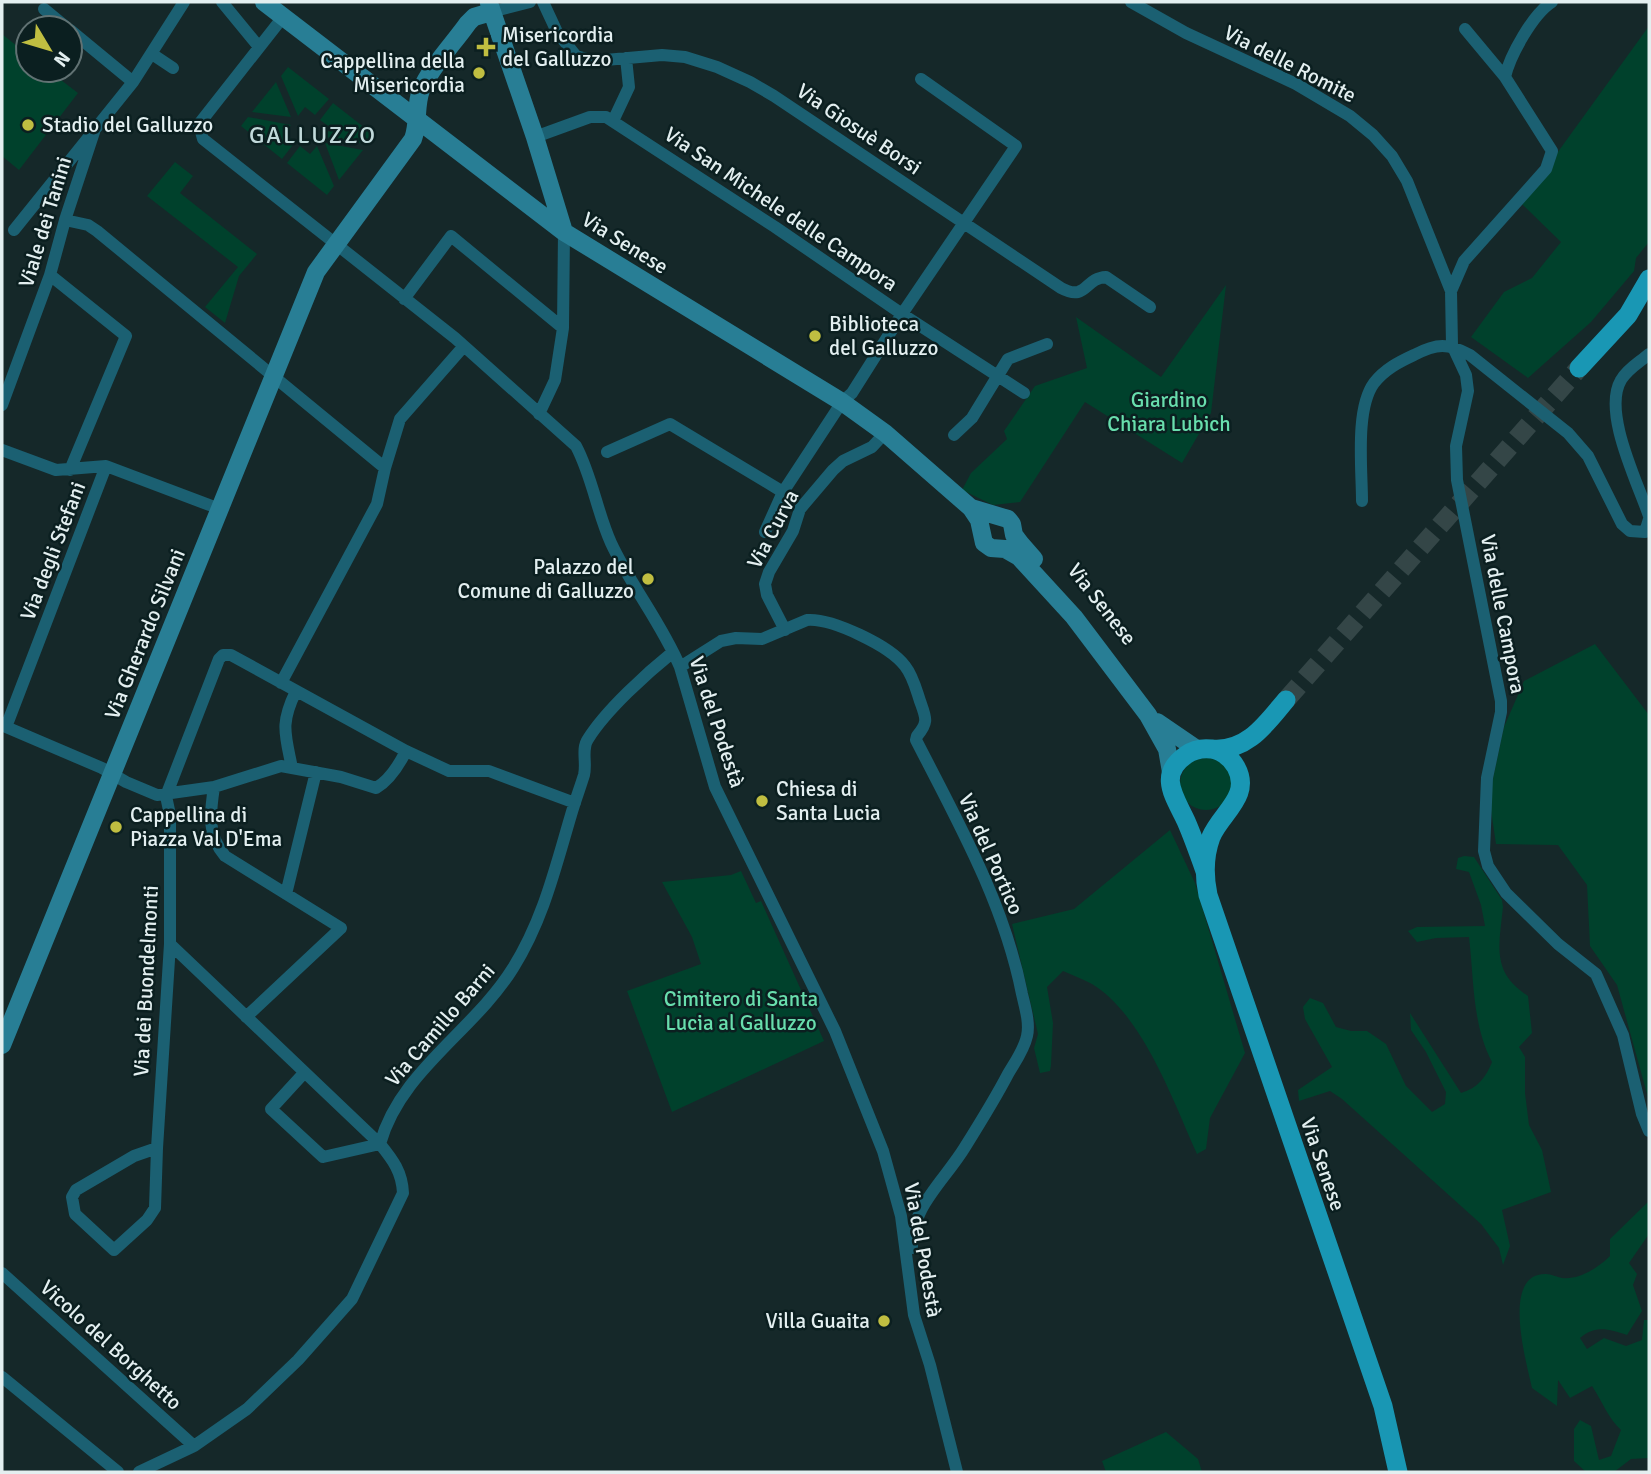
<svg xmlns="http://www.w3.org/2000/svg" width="1651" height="1474" font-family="Signika,sans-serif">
<rect width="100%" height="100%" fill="#152829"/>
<path fill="#00412c" d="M1649 26V242L1636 258 1634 271 1591 322 1528 378 1471 337 1504 292 1532 278 1561 242 1521 203Z
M2 34 28 55V70H48L78 93 19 170 2 156Z
M288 67 329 99 315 115 305 107 298 116 281 76Z
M276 82 291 117 252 112Z
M333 103 374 135 368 144 324 137 331 128 320 120Z
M248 117 291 125 284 133 295 142 282 159 241 126Z
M325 143 363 150 339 180Z
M300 146 310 154 317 146 334 186 327 195 287 163Z
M175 162 193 176 180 193 257 254 239 276 225 323 205 307 238 267 147 196Z
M1226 285 1211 413 1182 463 1085 402 1020 502 993 505 962 490 971 473 1007 439 1004 431 1035 386 1087 368 1076 317 1161 377Z
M1595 644 1649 715V1101L1617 985 1590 946 1587 885 1558 845 1496 844 1489 797 1504 727 1524 681Z
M1180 784a26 26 0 1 1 52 0a26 26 0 1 1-52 0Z
M1170 830 1195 883 1245 1053 1210 1118 1206 1149 1197 1154C1173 1101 1143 1015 1092 984 1083 979 1072 975 1063 971L1047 987 1053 1023 1051 1065 1050 1071 1040 1073 1034 1048 1038 1034 1012 924 1074 909Z
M1464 856 1474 857 1502 900 1503 907C1499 946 1491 972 1528 996L1532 1033 1519 1047 1525 1057V1093L1529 1125 1542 1150 1551 1192 1502 1210 1510 1246 1503 1265 1499 1248 1481 1224 1342 1099 1330 1091 1299 1101 1298 1090 1332 1067 1305 1019 1303 1007 1310 998 1323 1003 1336 1027 1351 1031H1367L1386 1044 1406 1086 1432 1112 1445 1104 1446 1092 1426 1052 1411 1030 1410 1013 1461 1093C1478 1088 1486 1077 1492 1062 1472 1024 1474 979 1469 937L1436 938 1417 942 1408 931 1417 927 1485 926 1481 905 1469 872 1456 869 1458 858Z
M741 871 756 903 761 901 824 1041 672 1112 627 991 701 964 692 937 662 882 731 875Z
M1649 1201V1234L1629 1263 1637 1274 1633 1285 1642 1311 1627 1335C1608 1329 1596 1325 1580 1338L1587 1349 1604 1338 1626 1346 1642 1340 1644 1320H1649V1458L1631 1459 1614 1472H1586L1574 1461V1429L1580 1420 1591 1426 1599 1460 1611 1456 1621 1430C1608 1418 1602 1401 1592 1386L1570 1398 1558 1380 1557 1406 1532 1388C1527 1364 1500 1273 1546 1274 1551 1274 1557 1277 1562 1278 1579 1280 1598 1268 1610 1256V1239Z
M1166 1432 1198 1459 1202 1472H1106L1102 1461Z"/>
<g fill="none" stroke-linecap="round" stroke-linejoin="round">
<path stroke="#344647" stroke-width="19" stroke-dasharray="19 10" stroke-linecap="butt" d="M1286 700 1579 368"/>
<path stroke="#1b6072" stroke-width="12" d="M222 2 259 47
M543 2 557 32 576 56 594 61 662 55 685 57 717 67 750 82 774 96 1061 288C1087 302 1084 278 1106 277L1150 307
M1131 2 1186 33 1296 84 1350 116 1373 135 1392 156 1407 181 1451 291 1452 345 1466 375 1468 391 1456 446 1457 480 1501 701V712L1487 778 1484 851 1488 866 1506 893 1558 944 1596 974 1623 1035 1642 1114 1649 1131
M44 9 67 28
M491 12 530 2
M283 17 199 124 203 139 455 338 576 446C592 476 597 512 611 543 631 586 662 624 680 667L715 787 835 1031 883 1151 901 1216 914 1315 930 1365 957 1472
M1465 29 1505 77
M70 30 133 82
M152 54 173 68
M613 121 629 87 626 58
M535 137 590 117H606L775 227 902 314 1024 393
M65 220 88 225 97 231 385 468
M14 230 133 82 184 2
M50 275 126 336 70 470
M1451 291 1464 261 1546 169 1552 151 1505 77C1510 55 1533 14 1552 2
M404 299 451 236 563 328
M1649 354C1640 362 1627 369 1621 380 1602 412 1638 483 1649 516
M2 405 50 275 65 220 95 129
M539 414 555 380 563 328 564 232
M954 435 972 418 1008 359 1047 344
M2 450 56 470 106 466 220 509
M607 452 670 424 783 492
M1362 501C1362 469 1355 409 1374 383 1385 369 1399 362 1414 355 1437 343 1448 343 1470 355L1568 433 1588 456 1622 524 1630 531 1645 532 1649 519
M765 532 783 492 842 402 852 393 902 314 1016 146 921 79
M785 630 767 595 765 584 769 572 793 531 800 509 833 470 843 461 872 447 885 433
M680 667 721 641 736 638 762 639 807 620C832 618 890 646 905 666 913 676 916 689 920 701 926 718 929 722 917 736L916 740C958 822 1004 903 1022 994 1025 1007 1030 1023 1027 1036 1024 1050 1015 1062 1008 1074 995 1099 980 1123 965 1147 945 1180 910 1208 912 1248
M281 683 377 504 385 468 400 419 464 346
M2 723 6 727 102 768 126 782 157 795 214 787 281 766 341 777 376 788C390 780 399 765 406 751
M6 727 106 466
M292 768C285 733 280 724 296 691
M214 787C210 813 207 835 225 856L341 928 246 1017
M286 894 316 772
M304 1073 271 1109 323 1157 380 1144
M380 1144C400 1071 474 1031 513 968 543 920 555 869 571 815 575 801 580 788 584 775 587 763 581 749 588 739 606 710 647 673 673 652
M157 1148 134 1156 76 1190 72 1197 75 1214 114 1250 147 1220 155 1208 157 1148 170 944V815L166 796 219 659 223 655H231L406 751 449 771H489L575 803
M2 1273 194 1446
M2 1377 118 1472
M139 1472 194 1446 247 1409 298 1360 352 1299 403 1193C402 1172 393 1160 380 1144L170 944"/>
<path stroke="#287e95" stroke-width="18" d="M264 2 564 232 842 402 885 433 971 508 979 520 984 543 991 548 1005 549 1019 557 1074 617 1148 715 1167 749 1171 772
M489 3 535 137 564 232
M971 508 1008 519 1012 524 1014 535 1020 543 1034 559
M1157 722 1198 750
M2 1045 316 272 413 139C419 123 415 106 421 90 430 68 454 43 468 23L474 17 491 12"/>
<path stroke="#1997b4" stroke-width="19" d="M1579 368 1628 315 1649 279
M1212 749C1247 752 1266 724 1286 700
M1205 871C1199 854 1193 837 1186 821 1175 797 1157 775 1186 755 1193 750 1202 748 1211 749 1222 751 1231 758 1236 767 1252 796 1221 813 1211 837 1204 856 1204 876 1208 895L1383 1406 1398 1472"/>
</g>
<g fill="#c0be41" stroke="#0b1f20" stroke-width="2.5">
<path d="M482.5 36.5h7v7h7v7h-7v7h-7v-7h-7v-7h7z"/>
<circle cx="479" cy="73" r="7"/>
<circle cx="28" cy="125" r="7"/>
<circle cx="815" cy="336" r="7"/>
<circle cx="648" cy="579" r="7"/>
<circle cx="762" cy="801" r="7"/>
<circle cx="116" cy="827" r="7"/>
<circle cx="884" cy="1321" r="7"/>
</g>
<g text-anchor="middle" stroke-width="5" stroke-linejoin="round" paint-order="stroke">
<g font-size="21" fill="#e3eff0" stroke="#0b1f20" text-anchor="start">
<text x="502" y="42">Misericordia<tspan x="502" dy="24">del Galluzzo</tspan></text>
<text x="465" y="68" text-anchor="end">Cappellina della<tspan x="465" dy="24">Misericordia</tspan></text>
<text x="42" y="132">Stadio del Galluzzo</text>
<text x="829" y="331">Biblioteca<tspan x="829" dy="24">del Galluzzo</tspan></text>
<text x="634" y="574" text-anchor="end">Palazzo del<tspan x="634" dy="24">Comune di Galluzzo</tspan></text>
<text x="776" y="796">Chiesa di<tspan x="776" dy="24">Santa Lucia</tspan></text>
<text x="130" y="822">Cappellina di<tspan x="130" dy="24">Piazza Val D'Ema</tspan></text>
<text x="870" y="1328" text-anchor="end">Villa Guaita</text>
</g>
<g font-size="21" fill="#e3eff0" stroke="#0b1f20">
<text transform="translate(1290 64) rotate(27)" y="7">Via delle Romite</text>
<text transform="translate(859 129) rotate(34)" y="7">Via Giosuè Borsi</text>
<text transform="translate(781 209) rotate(34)" y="7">Via San Michele delle Campora</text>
<text transform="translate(45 222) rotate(-73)" y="7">Viale dei Tanini</text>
<text transform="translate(625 243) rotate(32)" y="7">Via Senese</text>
<text transform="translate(773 529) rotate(-62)" y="7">Via Curva</text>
<text transform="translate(53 551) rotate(-69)" y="7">Via degli Stefani</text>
<text transform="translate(1102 604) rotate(52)" y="7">Via Senese</text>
<text transform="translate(1503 614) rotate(79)" y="7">Via delle Campora</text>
<text transform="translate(145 634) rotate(-68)" y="7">Via Gherardo Silvani</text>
<text transform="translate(717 722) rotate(72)" y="7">Via del Podestà</text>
<text transform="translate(991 854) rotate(66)" y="7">Via del Portico</text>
<text transform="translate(146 981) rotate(-87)" y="7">Via dei Buondelmonti</text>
<text transform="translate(440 1025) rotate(-49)" y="7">Via Camillo Barni</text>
<text transform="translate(1323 1164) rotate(71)" y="7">Via Senese</text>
<text transform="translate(923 1250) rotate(80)" y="7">Via del Podestà</text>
<text transform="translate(111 1345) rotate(42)" y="7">Vicolo del Borghetto</text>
</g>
<g font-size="21" fill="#68dead" stroke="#0b1f20">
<text x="1169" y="407">Giardino<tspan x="1169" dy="24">Chiara Lubich</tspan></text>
<text x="741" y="1006">Cimitero di Santa<tspan x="741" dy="24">Lucia al Galluzzo</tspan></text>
</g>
<g font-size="24" letter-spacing="2" fill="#c1d9da" stroke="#0b1f20">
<text x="313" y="143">GALLUZZO</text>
</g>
</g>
<rect width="1651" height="1474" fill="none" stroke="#e3eff0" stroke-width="7"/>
<g transform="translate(49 49) rotate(128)"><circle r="33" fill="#0b1f20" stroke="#617273" stroke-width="2"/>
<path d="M0-5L12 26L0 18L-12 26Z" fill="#c0be41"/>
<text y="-10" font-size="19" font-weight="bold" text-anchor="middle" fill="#e3eff0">N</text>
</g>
</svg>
